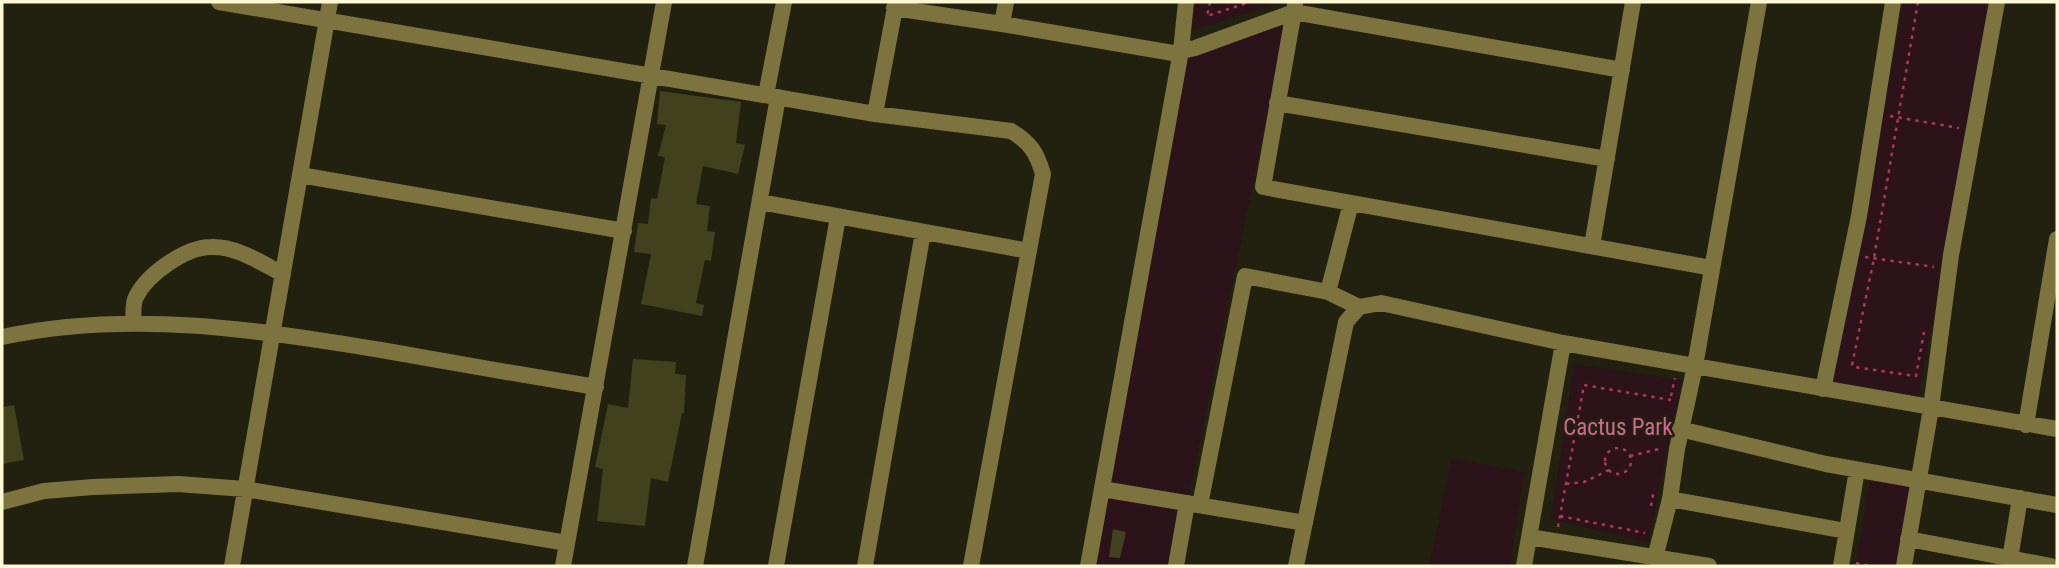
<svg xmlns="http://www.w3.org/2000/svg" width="2059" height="568" font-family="'Roboto Condensed',sans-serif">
<rect width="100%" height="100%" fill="#222110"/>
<path fill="#2b1319" d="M1195 2H1284L1186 32Z
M1903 2H1996L1916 406 1832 391Z
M1286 22 1188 499 1169 566H1096L1187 56Z
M1574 364 1682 380 1648 543 1551 519Z
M1452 458 1524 472 1510 566H1429Z
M1870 479 1914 483 1899 566H1856Z"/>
<path fill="#41411d" d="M660 91 741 102 736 143 745 145 738 174 703 166 696 204 710 206 707 231 715 232 711 261 705 260 696 303 704 305 702 316 641 304 651 254 634 252 638 223 648 224 651 198 657 199 665 157 658 156 666 125 657 124Z
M633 359 676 362 675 374 686 375 684 413H682L668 482 651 478 645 526 597 521 603 469 595 467 608 404 628 408Z
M14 405 24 460 2 464V407Z
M1113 529 1126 532 1120 558 1109 557Z"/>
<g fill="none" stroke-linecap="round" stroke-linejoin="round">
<path stroke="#ab3857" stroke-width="2.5" stroke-dasharray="3.5 5" stroke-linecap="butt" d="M1210 2 1207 16 1250 2
M1918 2 1874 258 1852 365 1854 367 1916 376 1924 332
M1890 116 1959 128
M1865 257 1934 267
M1671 396 1675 378
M1605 461a13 13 0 1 1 26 0a13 13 0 1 1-26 0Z
M1630 456 1663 448
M1566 484 1584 482 1609 470
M1651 506 1654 489
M1560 516 1645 533
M1558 527 1584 385 1671 400
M1856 563 1870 566"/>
<path stroke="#7d733f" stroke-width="16" d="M219 2 875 114 1011 131C1030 142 1037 153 1043 174L971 566
M1295 5 1263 187 1712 268
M894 8 1002 24 1173 53 1195 48 1294 12 1622 70
M1002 24 1006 2
M766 95 784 2
M1277 103 1607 159
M875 114 896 2
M300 175 624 231
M760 202 1029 251
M1592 246 1633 2
M1328 292 1351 203
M133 324C134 316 132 304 136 297 147 274 186 247 211 247 237 246 261 263 283 274
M2 337C128 310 256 329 381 350 453 363 524 375 596 387
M1823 389 1859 216 1893 2
M2026 425 2057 239
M1680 429 1826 464 2057 505
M1102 489 1305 523
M1670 499 1846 531
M2 502 44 491 93 487 178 484 245 489 567 543
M1200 505 1245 276 1328 292 1359 307
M1529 537 1709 566
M1908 539 2051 566
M1655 558 1670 499 1677 449 1695 366 1759 2
M2010 559 2020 498
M232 566 330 2
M563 566 664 2
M695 566 778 97
M776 566 838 217
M865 566 923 232
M1088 566 1181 51 1186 2
M1176 566 1187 503
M1296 566 1346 322 1359 307 1381 303 1563 343 2057 429
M1524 566 1563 343
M1841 566 1857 470
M1904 566 1931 408 1951 255 1997 2"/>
</g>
<g text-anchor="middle" stroke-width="5" stroke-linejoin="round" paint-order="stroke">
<g font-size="23" fill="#d66699" stroke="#222110">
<text x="1618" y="435">Cactus Park</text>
</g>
</g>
<rect width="2059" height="568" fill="none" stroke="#fcf8d4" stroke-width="7"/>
</svg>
